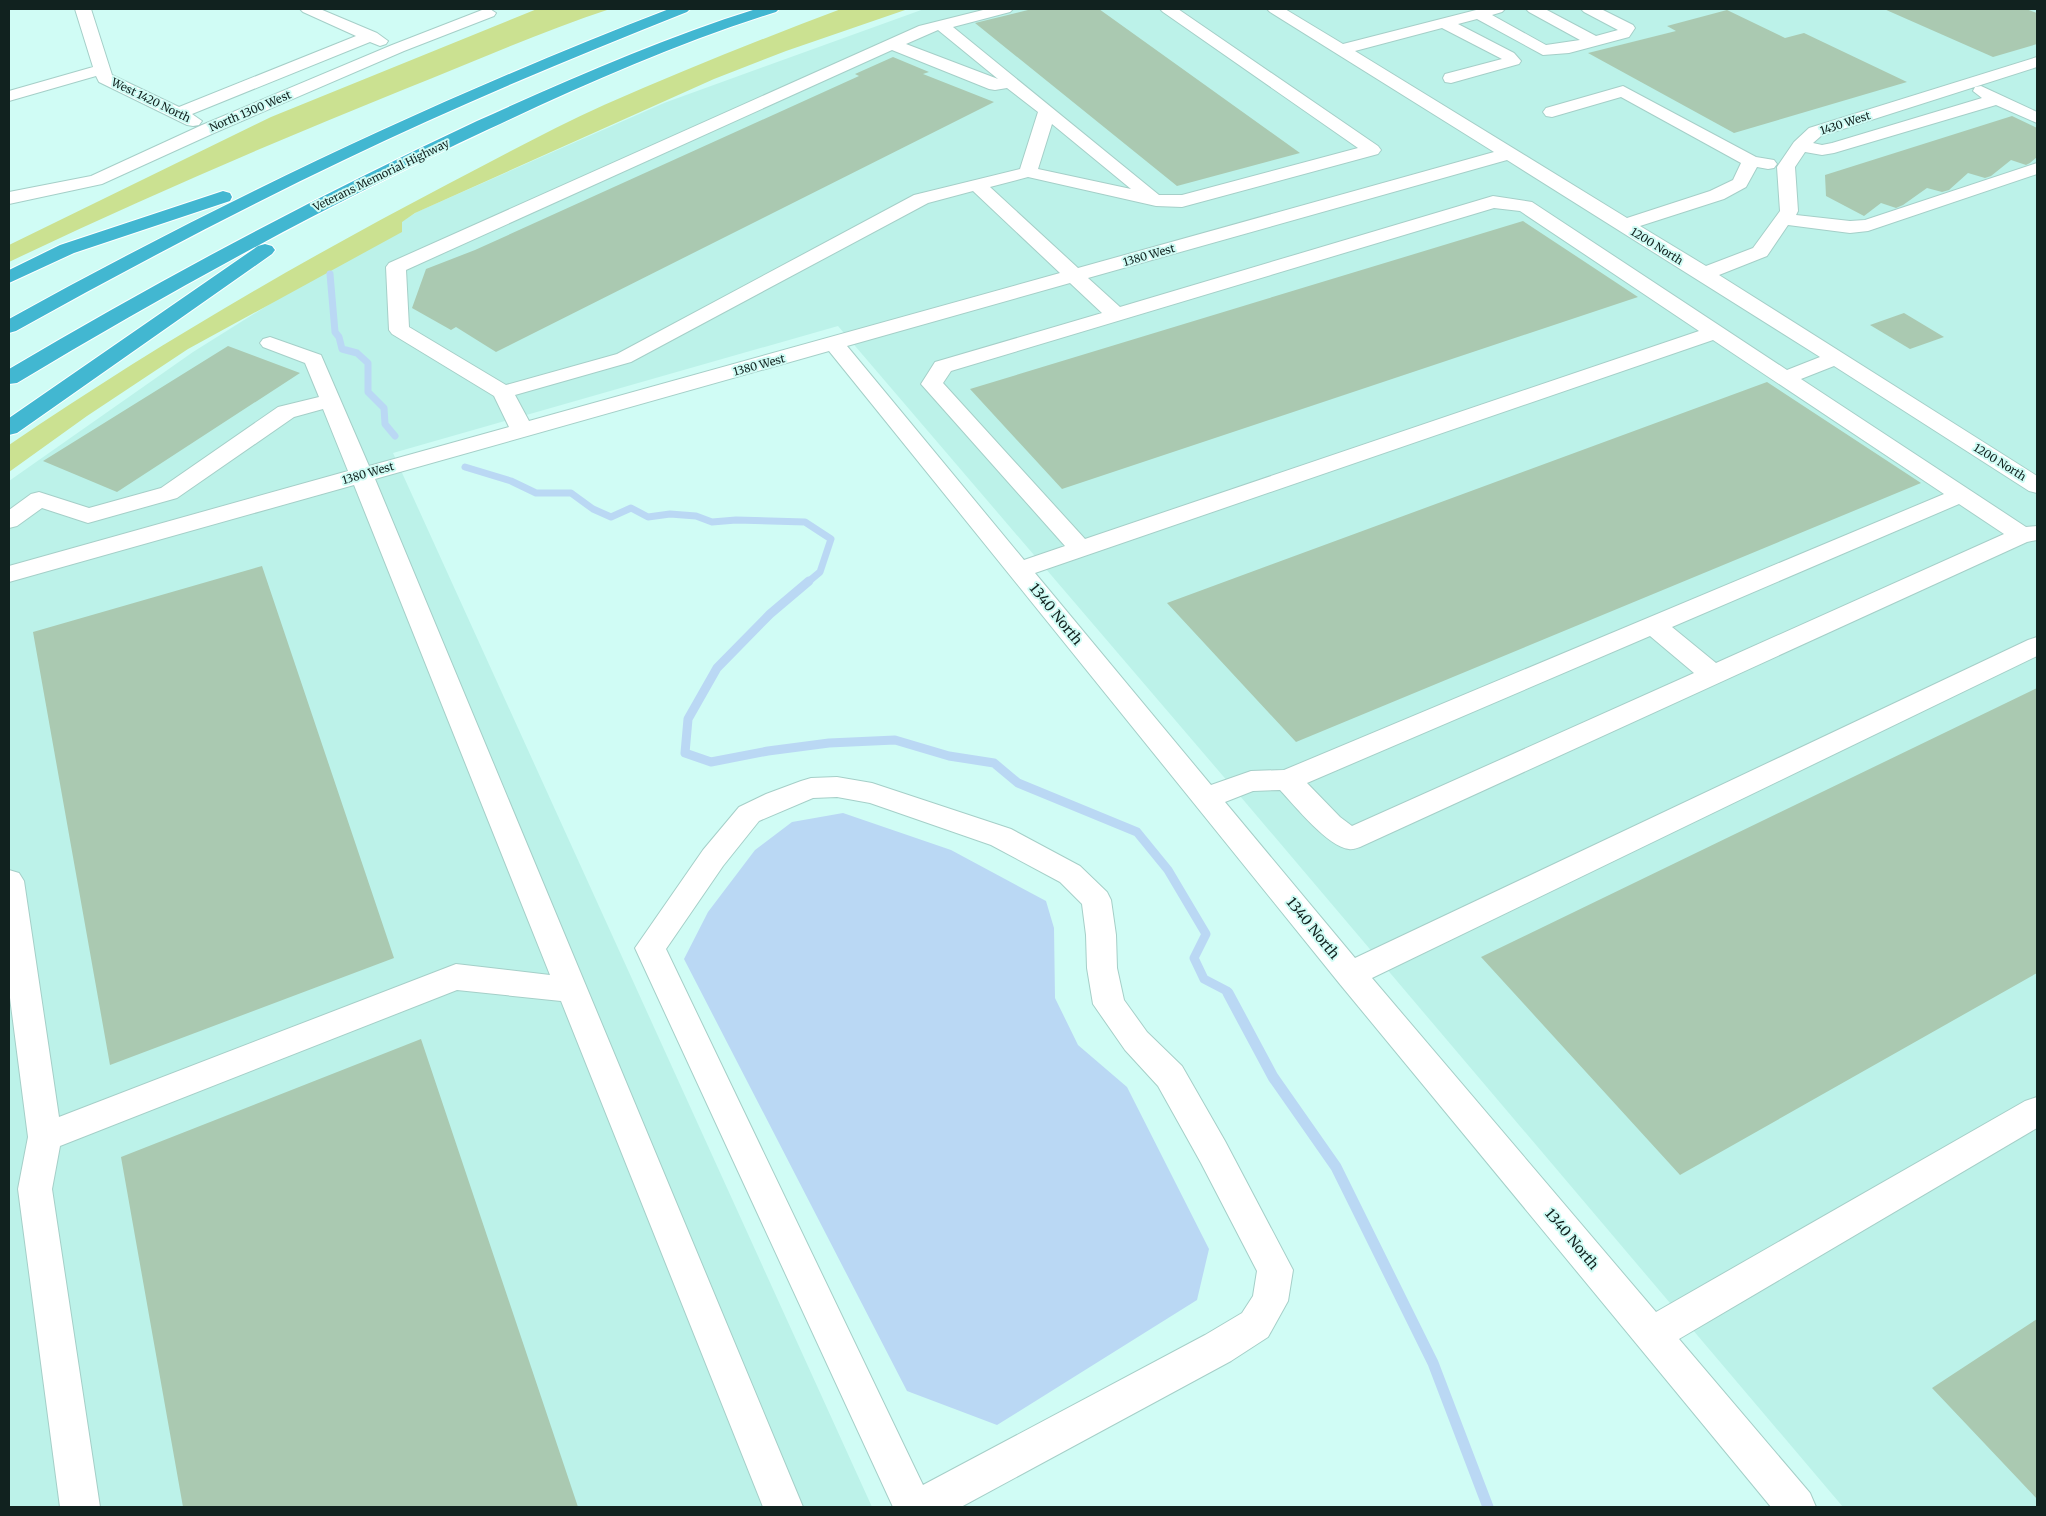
<svg xmlns="http://www.w3.org/2000/svg" width="2046" height="1516" font-family="Merriweather,serif">
<rect width="100%" height="100%" fill="#d0fcf5"/>
<path fill="#bcf2e9" d="M924 9H2037V1507H1843L1229 783 838 326 393 453 872 1507H9V481L193 352 417 212 664 103Z"/>
<path fill="#cbe191" d="M537 9H610C540 32 473 62 405 89 271 143 139 200 9 262V245L271 117Z
M841 9H908L786 51 714 79 415 213 402 222V232L188 349 87 416 9 472V445C150 349 297 263 448 184 500 157 551 129 604 105 682 71 761 39 841 9Z"/>
<path fill="#bad8f4" d="M843 813 951 850 1046 901 1054 928 1055 998 1078 1045 1127 1087 1209 1249 1197 1300 997 1425 907 1391 684 959 708 912 755 850 792 822Z"/>
<g fill="none" stroke-linecap="round" stroke-linejoin="round">
<path stroke="#bad8f4" stroke-width="7" d="M330 274 335 332 339 337 342 349 357 353 368 363V392L384 408 385 424 395 436
M465 467 511 481 536 493H571L593 509 611 517 631 508 648 517 670 514 696 516 712 522 736 520 805 522 831 539 820 572 808 582"/>
<path stroke="#bad8f4" stroke-width="9" d="M809 581 770 614 717 668 688 719 685 753 711 762 768 751 829 743 895 740 949 756 994 763 1018 783 1137 832 1168 870 1206 934 1194 958 1204 979 1227 991 1229 995"/>
<path stroke="#bad8f4" stroke-width="11" d="M1228 993 1273 1077 1336 1167 1433 1363 1488 1507"/>
</g>
<path fill="#aac9b1" d="M1032 9H1099L1300 153 1177 186 975 23Z
M1884 9H2026L2037 13V44L1993 57Z
M1727 10 1785 38 1804 33 1907 82 1734 133 1588 53 1676 31 1667 26Z
M893 57 929 72 923 74 994 102 496 352 456 327 451 330 412 308 426 269 475 250 859 76 855 74Z
M2012 116 2037 128V157L2030 163 2026 165 2011 160 1991 176 1985 178 1968 173 1949 190 1942 192 1927 188 1903 205 1896 208 1881 203 1864 216 1826 196 1825 175Z
M1523 221 1638 297 1062 489 970 389Z
M1904 313 1944 337 1910 349 1870 325Z
M228 346 300 373 117 492 43 461Z
M1767 382 1921 483 1296 742 1167 603Z
M262 566 394 958 110 1065 33 632Z
M2037 688V973L1680 1175 1481 957Z
M421 1039 578 1507H183L121 1157Z
M2037 1319V1499L1932 1388Z"/>
<g fill="none" stroke-linecap="round" stroke-linejoin="round">
<g stroke="#a5cfc8" stroke-width="2">
<path id="minor" d="M75 9H91L112 75 179 107 356 36 303 12 300 9H320L377 33 388 41 386 44 380 46 370 42 192 114 202 121 199 125 193 126 187 125 99 82 96 76 9 101V91L93 67Z
M490 9 496 13 494 16 404 51 214 133 102 184 9 204V192L91 176 202 125 392 45 482 10Z
M987 9H1013L1010 12 953 27 1159 195H1182L1358 148 1163 12 1160 9H1178L1378 146 1381 150 1378 154 1182 207 1156 206 1028 177 990 187 1078 268 1494 152 1270 12 1267 9H1285L1343 44 1480 9H1505L1502 12 1492 15 1546 45 1580 40 1529 12 1526 9H1545L1596 36 1618 30 1584 12 1581 9H1601L1633 25 1635 28 1629 37 1569 53 1543 55 1477 19 1458 24 1514 53 1521 61 1519 64 1451 83 1445 82 1443 78 1445 74 1502 59 1442 28 1355 51 1627 218 1710 191 1733 180 1741 163 1621 97 1552 117 1546 116 1543 112 1546 108 1623 86 1756 157 1774 160 1777 164 1774 168 1768 169 1757 167 1746 187 1724 199 1640 226 1706 266 1753 248 1780 211 1777 167 1794 142 1809 128 2037 57V67L1821 136 1813 143 1822 145 1832 143 1982 98 1973 91 1975 87 1981 86 2037 112V123L1996 105 1834 153 1822 155 1805 152 1795 167 1798 211 1796 215 1850 221 1865 220 2037 163V174L1868 231 1850 233 1788 225 1767 256 1719 275 2037 476V493L2029 491 1834 366 1801 379 2026 527 2037 526V540L2027 542 1360 847C1357 848 1352 850 1349 849 1328 847 1295 806 1280 790L1253 791 1225 802 1355 958 2028 640 2037 637V656L1372 978 1656 1312 2025 1101 2037 1097V1128L1679 1339 1810 1493 1816 1507H1771L1339 983 829 351 375 479 803 1507H763L561 1001 457 990 60 1146 52 1189 100 1507H60L18 1189 28 1137 9 990V870L19 873 24 881 59 1117 456 964 550 975 354 485 9 582V566L348 471 323 409 294 417 177 498 88 523 42 508 17 526 9 528V510L31 494 39 492 89 508 161 488 278 407 319 397 305 363 263 347 260 343 263 339 270 337 321 355 369 466 509 427 494 396 392 334 389 330 386 267 389 263 919 26ZM938 30 998 79 906 44ZM892 50 989 89 995 90 1007 88 1038 112 1020 169 914 195 617 354 506 385 409 327 406 270ZM1052 124 1131 189 1038 169ZM1507 160 1820 357 1787 370 1532 202 1493 196 1120 307 1088 278ZM973 191 1060 273 529 421 515 395 631 362 928 203ZM1494 208 1520 211 1699 331 1085 539 943 383 951 371ZM1070 283 1102 313 935 362 921 384 1065 546 1024 560 847 346ZM1713 340 1944 494 1284 770 1251 771 1211 785 1035 573ZM1959 504 2004 534 1716 663 1672 627ZM1650 636 1694 673 1352 826 1340 817 1307 783Z
M837 777 872 783 1011 829 1080 866 1107 892 1111 900 1116 935 1117 968 1124 1000 1147 1032 1182 1066 1225 1141 1293 1270 1288 1301 1268 1337 1231 1361 961 1507H893L635 948 703 850 739 807 766 794 801 781 811 778ZM837 797 870 803 991 845 1060 882 1082 904 1086 935 1087 968 1093 1004 1125 1050 1158 1086 1201 1163 1257 1271 1253 1296 1242 1313 1205 1335 923 1485 666 949 723 866 759 821 813 798Z"/>
</g>
<g stroke="#fff" stroke-width="2">
<path id="highway" d="M669 9H690L687 12C571 58 456 106 344 160 233 213 124 271 16 331L9 333V319C222 201 441 97 669 9Z
M756 9H779L776 12C677 43 583 85 489 129 327 205 170 291 17 383L9 384V369C161 279 317 196 477 121 568 80 660 39 756 9Z
M223 191 230 193 232 197 230 201 74 253 9 283V270L60 245Z
M265 244 272 246 275 250 272 254 17 433 9 435V418L258 246Z"/>
</g>
<use href="#minor" fill="#fff" fill-rule="evenodd"/>
<use href="#highway" fill="#42b7d1" fill-rule="evenodd"/>
</g>
<g text-anchor="middle" stroke-width="4" stroke-linejoin="round" paint-order="stroke">
<g font-size="11" fill="#11221f" stroke="#d0fcf5">
<text transform="translate(151 100) rotate(26)" y="4">West 1420 North</text>
<text transform="translate(250 111) rotate(-23)" y="4">North 1300 West</text>
<text transform="translate(1845 123) rotate(-18)" y="4">1430 West</text>
<text transform="translate(381 175) rotate(-26)" y="4">Veterans Memorial Highway</text>
<text transform="translate(1657 246) rotate(32)" y="4">1200 North</text>
<text transform="translate(1149 255) rotate(-16)" y="4">1380 West</text>
<text transform="translate(759 365) rotate(-15)" y="4">1380 West</text>
<text transform="translate(2000 462) rotate(32)" y="4">1200 North</text>
<text transform="translate(368 473) rotate(-16)" y="4">1380 West</text>
</g>
<g font-size="14" fill="#11221f" stroke="#d0fcf5">
<text transform="translate(1056 614) rotate(51)" y="5">1340 North</text>
<text transform="translate(1313 928) rotate(51)" y="5">1340 North</text>
<text transform="translate(1572 1239) rotate(50)" y="5">1340 North</text>
</g>
</g>
<rect width="2046" height="1516" fill="none" stroke="#11221f" stroke-width="20"/>
</svg>
